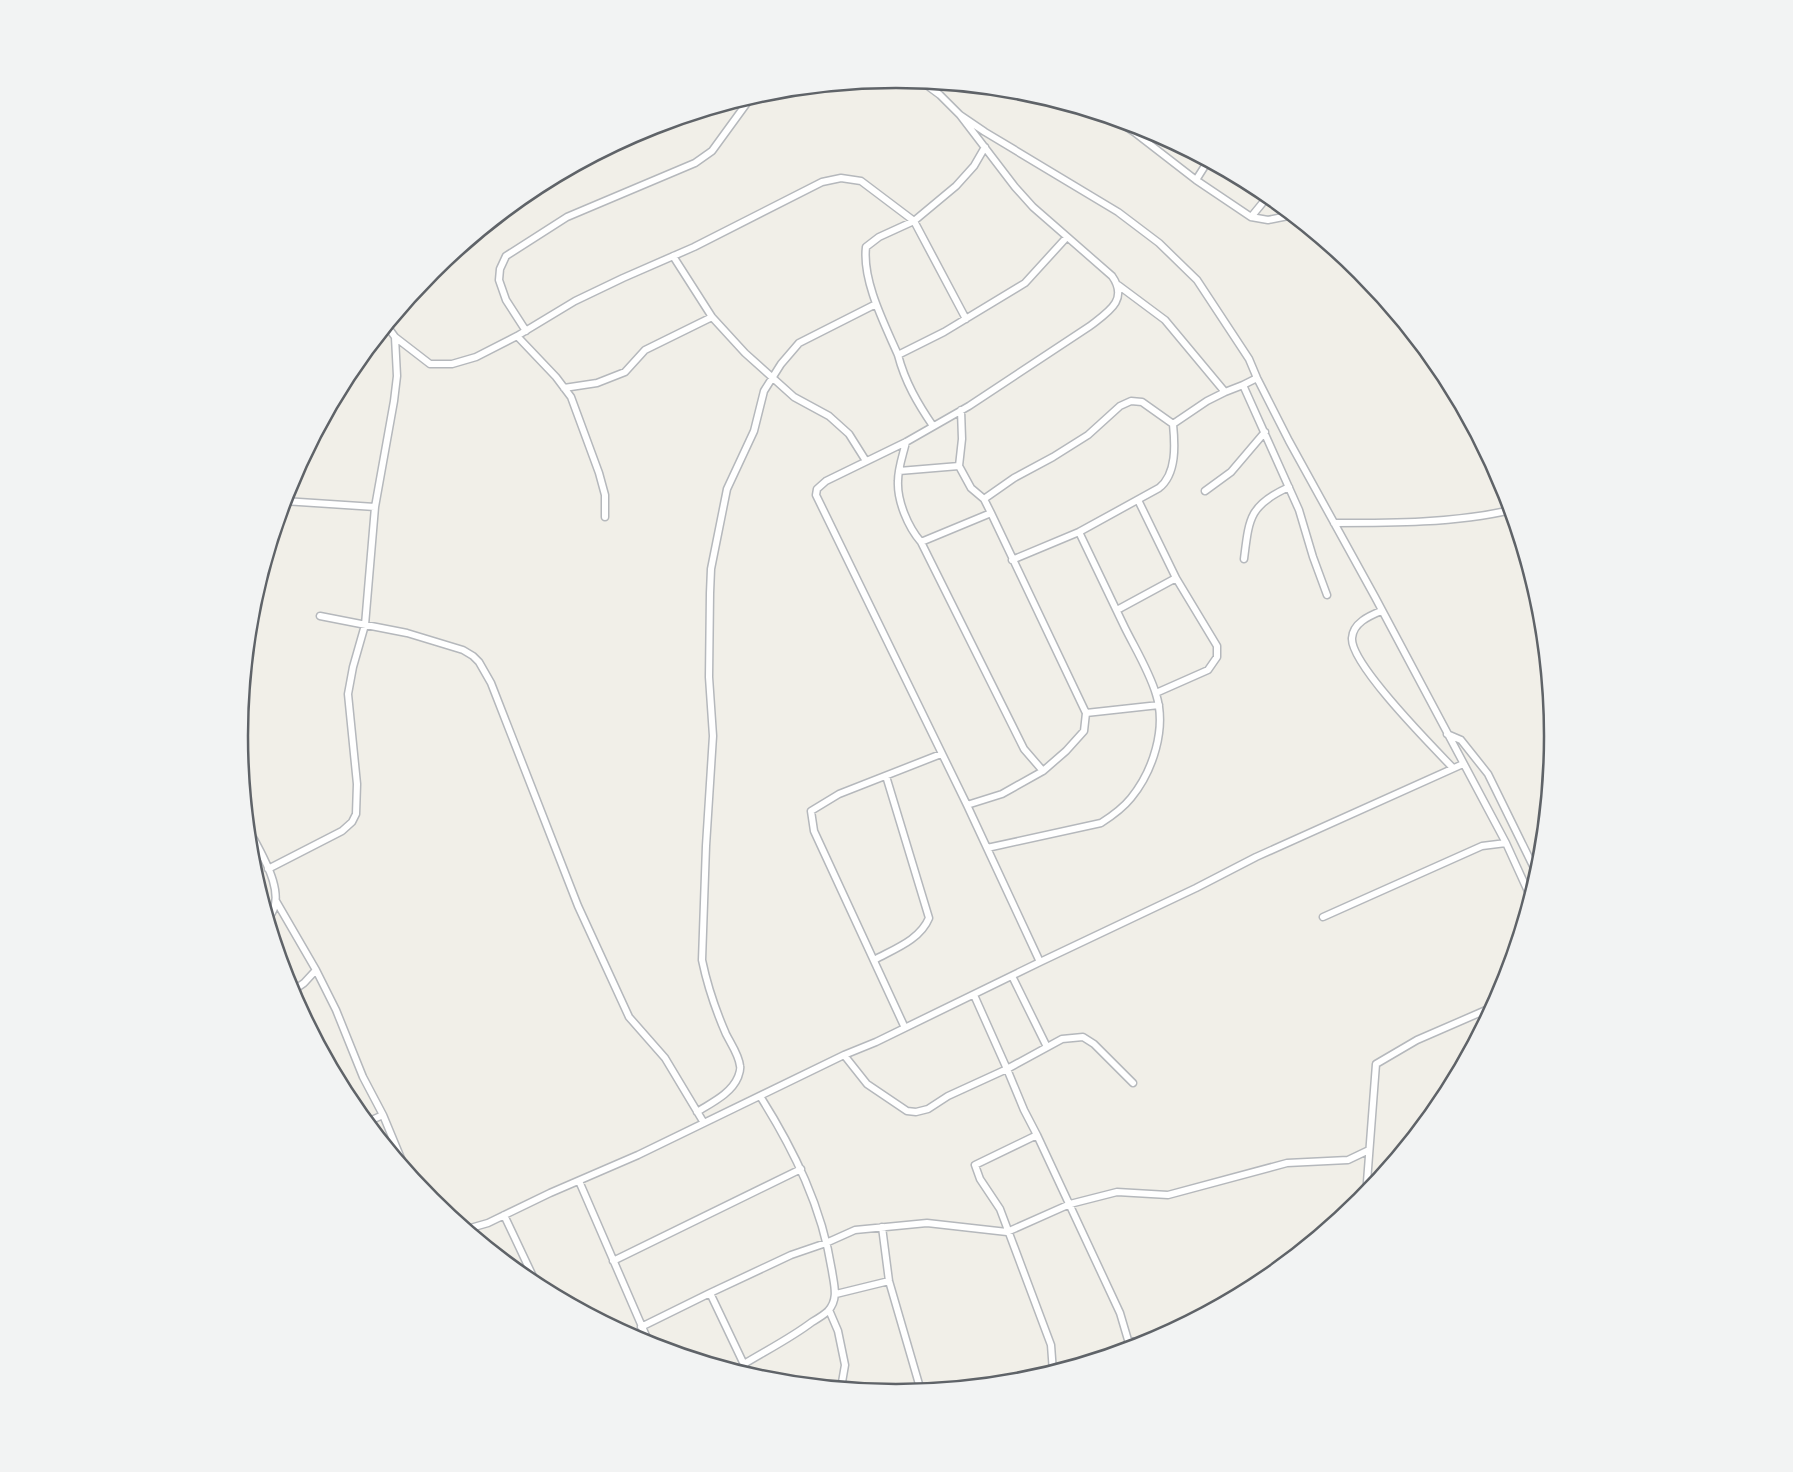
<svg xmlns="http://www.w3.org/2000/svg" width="1793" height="1472" font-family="'Varela Round',sans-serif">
<rect width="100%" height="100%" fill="#f1efe8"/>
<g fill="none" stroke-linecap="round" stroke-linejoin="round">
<g stroke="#b5b8bc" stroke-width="9">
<path id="street" d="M921 81 940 95 960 115 985 132 1118 212 1159 243 1197 280 1249 359 1257 378 1289 441 1375 597 1506 843 1531 898
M1113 118 1134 132 1196 180 1251 217 1268 220 1293 215
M1196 180 1208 161
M1251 217 1269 195
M673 256 712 317 745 353 794 397 829 416 849 434 866 461
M526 331 506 300 499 280 500 269 506 256 567 217 695 163 712 151 752 96
M517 336 556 377 571 397 599 473 605 495V517
M395 337 430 364H452L476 357 517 336 575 301 623 278 694 247 822 182 841 178 861 181 914 221 966 319
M898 355C885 325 862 281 866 247L879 237 914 221 956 186 974 166 985 147
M1243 385 1257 378
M564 388 597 383 625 372 645 350 712 317
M1225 392 1243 385 1299 510 1313 557 1327 595
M933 426C918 404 905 382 898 355L944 332 1025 283 1066 238
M906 442C903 455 898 468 898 481 897 501 908 527 921 542L1024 749 1043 771 1066 751 1084 731 1086 713 991 513 984 499 971 488 959 466 962 439 961 410
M899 471 959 466
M1205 491 1231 472 1265 432
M984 499 1014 478 1053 457 1088 435 1120 406 1131 401 1142 402 1173 424
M1138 500 1176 578 1217 646V657L1208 670 1156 693
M284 501 375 507
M1334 523C1392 523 1455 523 1511 510
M921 542 991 513
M1244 559C1249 519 1249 505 1289 487
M1012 560 1079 532 1159 488C1177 474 1175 444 1173 424L1207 401 1225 392 1165 320 1118 285
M1117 610 1176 578
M1381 611C1369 616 1353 623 1352 638 1350 664 1433 747 1453 768
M320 616 407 633 463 650 473 656 479 662 491 683 578 906 629 1017 665 1058 704 1123
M1086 713 1159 705
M1447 734 1461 740 1488 774 1538 876
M967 805 1002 794 1043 771
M248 828C259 850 290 896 268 918
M987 848 1101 823C1112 816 1123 808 1131 798 1153 771 1167 728 1156 694 1149 671 1136 650 1125 628 1110 596 1094 564 1079 532
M268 869 342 831 352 822 356 814 357 784 348 694 353 667 365 625 375 507 394 401 397 376 395 337 387 326
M276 901 316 970 304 983 291 992
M1323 917 1482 846 1506 843
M874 960C894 949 920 940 929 918L886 776
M1040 962 1196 888 1256 857 1463 764
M316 970 336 1010 363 1077 383 1115 405 1168
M1012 976 1047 1047
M905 1028 814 831 811 811 839 794 941 754
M844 1055 867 1084 907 1111 916 1112 928 1109 948 1096 1007 1069 974 995
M697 1112C711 1103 731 1094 738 1077 739 1074 741 1069 740 1066 739 1055 731 1044 726 1034 716 1011 707 984 702 960L706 846 713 736 709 677 710 593 711 569 727 489 754 431 764 391 781 364 799 343 876 304
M367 1122 383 1115
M1037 1135 1024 1110 1007 1069 1062 1039 1083 1037 1094 1044 1133 1083
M579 1181 650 1345
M1366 1195 1376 1064 1417 1040 1493 1007
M504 1215 537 1285
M882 1227 889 1281 921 1391
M467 1229 488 1223 550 1193 638 1155 844 1055 876 1042 1040 962 967 805 816 495 817 489 826 481 906 442 969 406 1090 326C1108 312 1129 300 1112 276L1033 207 1015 187 960 115
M613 1261 801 1169
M710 1293 749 1375
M836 1294 889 1281
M829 1310 838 1331 845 1365 841 1388
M641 1327 710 1293 791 1255 826 1243 855 1230 927 1223 1007 1232 1070 1204 1117 1192 1168 1195 1287 1163 1348 1160 1369 1150
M1128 1340 1144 1345
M744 1364C767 1350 791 1338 812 1322 817 1319 824 1315 828 1311 839 1299 834 1285 832 1271 822 1207 794 1150 760 1096
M1053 1372 1051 1345 1000 1209 980 1179 975 1165 1037 1135 1120 1313 1128 1340V1349"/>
</g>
<use href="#street" stroke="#fff" stroke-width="6"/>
</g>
<path d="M0 0H1793V1472H0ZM248 736a648 648 0 1 1 1296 0a648 648 0 1 1-1296 0Z" fill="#f2f3f3" fill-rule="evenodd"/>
<path fill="none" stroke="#5f6368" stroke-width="2.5" d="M248 736a648 648 0 1 1 1296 0a648 648 0 1 1-1296 0Z"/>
</svg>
